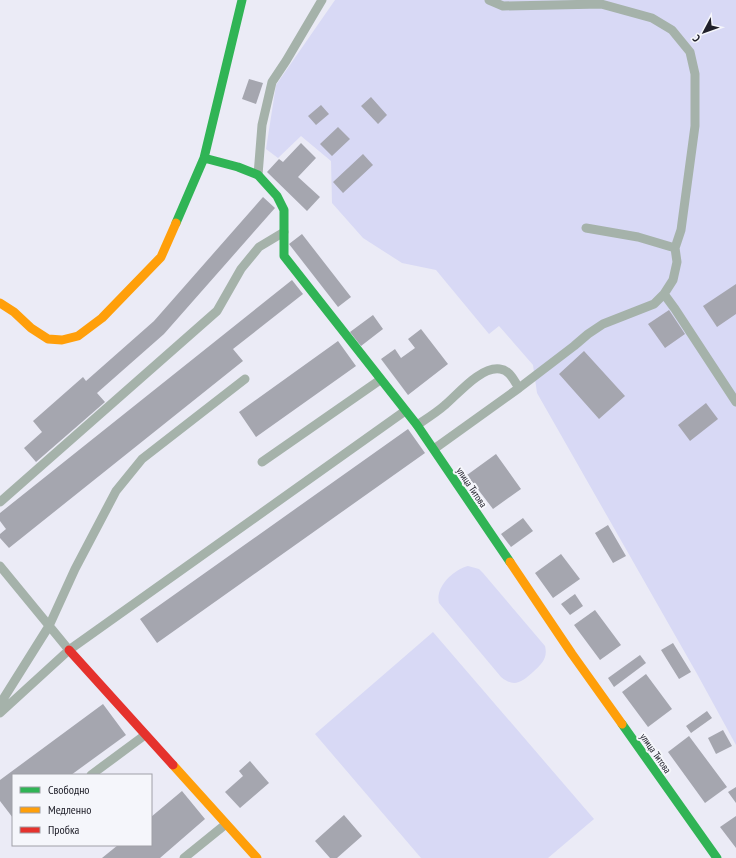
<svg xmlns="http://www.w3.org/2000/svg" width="736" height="858" font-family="'PT Sans Narrow',sans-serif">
<rect width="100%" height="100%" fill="#ebebf6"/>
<path fill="#d8d9f5" d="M335 0H736V745L696 672 537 393 533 365 499 326 489 334 436 270 402 263 363 238 332 203 331 161 301 136 278 158 266 149 276 85Z
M468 566 479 569 483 573 545 646C548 658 542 664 533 672 522 682 514 688 501 677L439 603C435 587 453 570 468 566Z
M433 632 594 819 548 858H421L315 734Z"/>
<path fill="#a5a6af" d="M249 79 263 83 256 104 242 99Z
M371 97 387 115 378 124 361 106Z
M321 105 329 114 316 125 308 116Z
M338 127 350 139 332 156 320 144Z
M301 143 316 158 298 177 320 197 307 211 267 172 279 159 283 162Z
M363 154 373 165 343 193 333 182Z
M263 197 275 208 164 334 97 393 105 402 36 462 24 448 42 432 33 421 83 377 86 381 154 321Z
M302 234 351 297 338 307 289 244Z
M292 280 303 294 233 349 243 361 9 548 0 538V534L6 529 0 521V513Z
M736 284V314L717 327 703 306Z
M669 310 685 334 665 348 648 324Z
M373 315 383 329 361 346 350 332Z
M421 329 448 364 408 395 381 359 395 349 401 358 415 348 408 339Z
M338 341 356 366 256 437 239 412Z
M584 351 625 396 599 419 559 374Z
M706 403 718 419 690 441 678 425Z
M408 429 425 453 157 643 140 619Z
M496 454 521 489 493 509 467 475Z
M523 518 533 531 511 547 501 534Z
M608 525 626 556 613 563 595 533Z
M561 554 580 579 553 598 535 573Z
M575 594 583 606 570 615 561 604Z
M595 610 621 645 600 660 574 625Z
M673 643 691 672 679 679 661 650Z
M640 655 646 663 614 687 608 678Z
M646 674 672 709 648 727 622 692Z
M103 704 126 735 71 775H13V818L0 801V780Z
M707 711 712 718 691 733 686 726Z
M723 730 732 746 716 754 708 738Z
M689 736 727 787 705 803 668 752Z
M250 761 269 783 240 808 225 792 243 776 239 771Z
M736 787V803L728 792Z
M182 791 205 819 160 858H102L118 845H151V817Z
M344 815 362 836 337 858H330L315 841Z
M736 816V848L720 827Z"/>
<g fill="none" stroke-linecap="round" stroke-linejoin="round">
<path stroke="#a5b2aa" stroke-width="9" d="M258 175 262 125 272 82 286 61 322 0
M586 228 638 237 675 248
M664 294 675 309 736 402
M417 425C426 419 436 413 445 405 458 394 481 366 500 369 510 370 514 381 519 388
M434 449 519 388 574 346 588 334 603 324 654 304 664 294 673 280 677 262 675 248 681 230 695 126V74L690 52 672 30 652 18 601 4 503 6 489 0
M262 462 380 380
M0 502 217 311 241 269 259 247 284 232
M0 566 69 650
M0 704 49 626 75 569 116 491 142 459 245 379
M0 713 69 650 405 411
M91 775 145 735
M184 858 226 824"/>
<path stroke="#30b455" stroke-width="9" d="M204 158 238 167 258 175 277 196 284 210V256L417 425 510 562
M176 223 204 158 242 0
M622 724 717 858"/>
<path stroke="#ff9f0a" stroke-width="9" d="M0 303 14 312 31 328 48 339 62 340 78 336 102 318 161 257 176 223
M510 562 572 654 622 724
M173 765 257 858"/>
<path stroke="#e5322d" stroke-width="9" d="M69 650 173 765"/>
</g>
<g text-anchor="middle" stroke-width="4" stroke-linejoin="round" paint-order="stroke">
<g font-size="10" fill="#20202a" stroke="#f5f6fb">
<text transform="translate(472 487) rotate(56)" y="4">улица Титова</text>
<text transform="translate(656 753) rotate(55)" y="4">улица Титова</text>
</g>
</g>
<rect x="12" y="774" width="140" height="72" fill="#f5f6fb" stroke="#a0a0a7"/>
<rect x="20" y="787" width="20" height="6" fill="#30b455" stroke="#a0a0a7"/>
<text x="48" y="794" font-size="12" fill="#20202a">Свободно</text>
<rect x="20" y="807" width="20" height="6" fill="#ff9f0a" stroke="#a0a0a7"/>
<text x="48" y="814" font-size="12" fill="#20202a">Медленно</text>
<rect x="20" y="827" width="20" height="6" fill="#e5322d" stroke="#a0a0a7"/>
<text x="48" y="834" font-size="12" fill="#20202a">Пробка</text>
<g transform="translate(704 32) rotate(229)" stroke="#f5f6fb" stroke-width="3" paint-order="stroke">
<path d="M0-3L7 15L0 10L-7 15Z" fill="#20202a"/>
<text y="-6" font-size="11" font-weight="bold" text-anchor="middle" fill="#20202a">С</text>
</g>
</svg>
